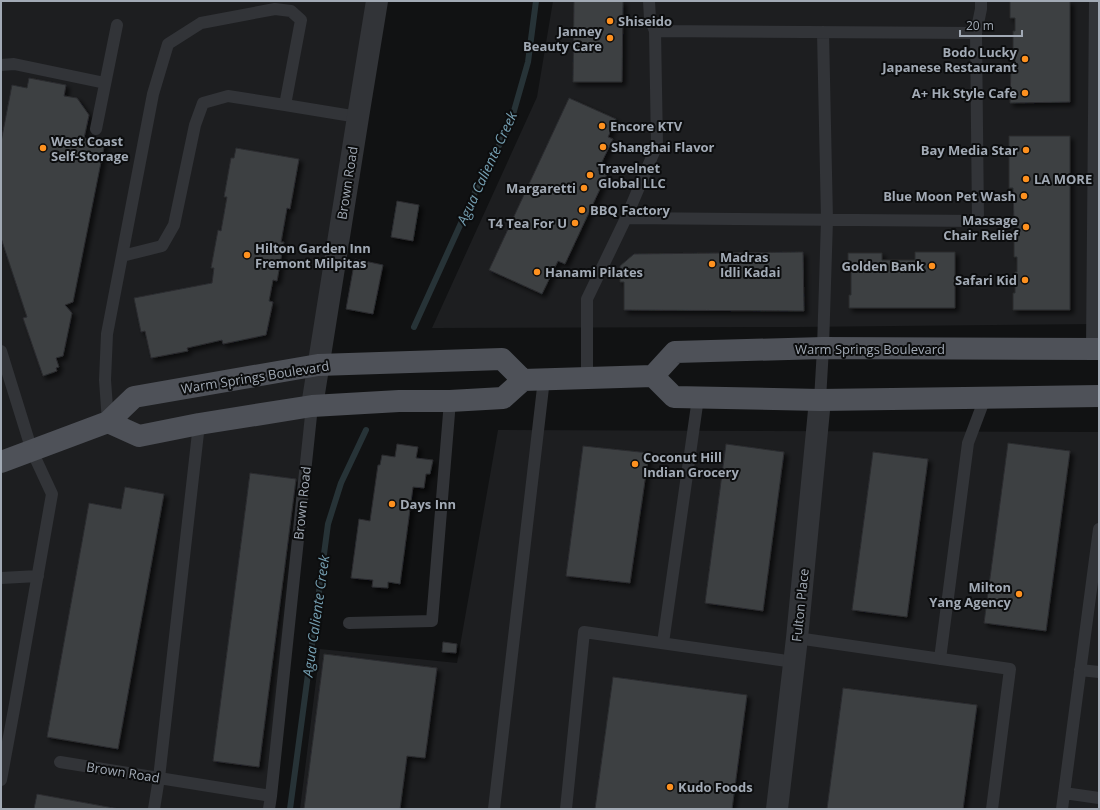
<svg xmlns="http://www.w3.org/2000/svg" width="1100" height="810" font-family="'Open Sans',sans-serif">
<defs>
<filter id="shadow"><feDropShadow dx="3.5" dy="3.5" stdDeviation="2" flood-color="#0009"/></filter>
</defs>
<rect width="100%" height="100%" fill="#111213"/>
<path fill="#1d1e20" d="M1 1H374L312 406 269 809H1Z
M553 1H1099V324L797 327 432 328 537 97Z
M498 430 1099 432V809H300L320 649 457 663Z"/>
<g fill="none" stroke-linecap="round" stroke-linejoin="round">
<path stroke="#273337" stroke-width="6" d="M414 327 481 179 510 125 528 62 536 1
M290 809 328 524 341 483 366 430"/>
</g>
<path fill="#3d4043" stroke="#2b2c2f" filter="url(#shadow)" d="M574 1H623L622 82H573Z
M1010 1H1070V102L1010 103 1011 66H1015V53H1013V31H1015V18H1010Z
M29 78 66 85 64 96 77 98 89 115 84 138 105 142 73 302 65 305 72 313 63 356 56 358 59 367 56 368 57 371 43 376 23 318 27 317 1 238V142L12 85 27 88Z
M569 98 616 119 608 137 613 139 598 170 607 174 565 264 558 261 542 294 489 270Z
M1009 136H1070V310H1013V293H1015V272H1017V257H1014V234H1017V220H1014L1013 188H1009Z
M236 148 299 159 290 209 287 208 281 242H284L277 281 273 280 269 301 273 302 266 335 223 344 222 340 187 348 188 351 151 358 145 331 141 332 134 298 212 283 214 268H211L218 230 221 231 227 197H224L231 158H234Z
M397 201 419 205 413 241 391 237Z
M803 252 804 311 624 310V282H620V266L634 254Z
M915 252H955V308H849V295H851V268H848V253H882V260H915Z
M355 259 383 265 373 314 346 309Z
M1008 443 1070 451 1046 631 984 623Z
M397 444 418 447 416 458 433 460 430 474H426L424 488 413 487 400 584 388 582V588L372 587 373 580 351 578 359 519 370 521 378 465H380L382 455 395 457Z
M726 444 784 452 763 611 705 603Z
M583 446 649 453 630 583 566 576Z
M873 452 928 459 907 617 852 610Z
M250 473 296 479 259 767 213 761Z
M125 487 164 494 118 749 47 737 89 503 121 509Z
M443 642 457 644 456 653 442 652Z
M324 654 437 668 425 758 407 756 400 809H304Z
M613 677 747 695 732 809H595Z
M843 688 977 705 963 809H827Z
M37 794 119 809H34Z"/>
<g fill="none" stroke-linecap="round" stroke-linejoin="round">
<path stroke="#323438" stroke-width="12" d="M649 1 650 19 655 31
M1 65 14 64 105 83
M96 129 117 25
M626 218 978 221 976 33 981 9V1
M122 256 162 246 174 225 195 125 203 103 228 96 285 105
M1092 348 1095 1
M1 351 32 451 52 494 15 704 1 780
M587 378V299L626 218 657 145 655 31 976 33
M820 400 823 348 827 220 823 32
M108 422 105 380 107 334 153 94 168 44 201 23 275 9 291 11 301 20 285 105 358 117
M1 578 38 576
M349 623 432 621 450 401
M797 638 1010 669 992 809
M663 643 698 398
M940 659 968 443 985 398
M1080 670 1099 672
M60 762 271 796 312 406
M1064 793 1099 798
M154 809 159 778 199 424
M269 809 271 796
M494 809 544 379
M566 809 584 632 794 662
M1062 809 1099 529"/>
<path stroke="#323438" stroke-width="22" d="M312 406 358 117 377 1
M777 809 797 638 820 400"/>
<path stroke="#4e5158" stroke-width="22" d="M653 376 674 397 820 400 1099 396
M108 422 139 436 199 424 312 406 399 401H450L503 398 523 380 653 376 675 352 823 348 1099 349
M1 462 108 422 134 397 318 365 502 359 523 380"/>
</g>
<g fill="#fe911f" stroke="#0c0d0e" stroke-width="1.5">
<circle cx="610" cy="21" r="4"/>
<circle cx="610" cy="38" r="4"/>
<circle cx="1025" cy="59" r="4"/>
<circle cx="1025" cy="93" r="4"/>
<circle cx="602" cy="126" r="4"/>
<circle cx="603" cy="147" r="4"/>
<circle cx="43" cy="148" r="4"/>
<circle cx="1026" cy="150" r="4"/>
<circle cx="590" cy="175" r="4"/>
<circle cx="1026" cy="179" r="4"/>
<circle cx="584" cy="188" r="4"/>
<circle cx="1024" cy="196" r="4"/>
<circle cx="582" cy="210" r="4"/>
<circle cx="575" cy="223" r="4"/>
<circle cx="1026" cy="227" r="4"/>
<circle cx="247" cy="255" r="4"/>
<circle cx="712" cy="264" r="4"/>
<circle cx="932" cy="266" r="4"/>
<circle cx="537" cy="272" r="4"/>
<circle cx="1025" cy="280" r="4"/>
<circle cx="635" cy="464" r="4"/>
<circle cx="392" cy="504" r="4"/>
<circle cx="1019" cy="594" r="4"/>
<circle cx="670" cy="787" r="4"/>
</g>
<g text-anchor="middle" stroke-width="4" stroke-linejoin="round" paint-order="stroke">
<g font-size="13" font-weight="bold" fill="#a2aab5" stroke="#0c0d0e" text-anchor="start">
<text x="618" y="26">Shiseido</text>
<text x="602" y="36" text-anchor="end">Janney<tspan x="602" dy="15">Beauty Care</tspan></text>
<text x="1017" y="57" text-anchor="end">Bodo Lucky<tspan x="1017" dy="15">Japanese Restaurant</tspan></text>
<text x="1017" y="98" text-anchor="end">A+ Hk Style Cafe</text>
<text x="610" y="131">Encore KTV</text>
<text x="51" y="146">West Coast<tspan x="51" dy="15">Self-Storage</tspan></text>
<text x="611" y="152">Shanghai Flavor</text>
<text x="1018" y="155" text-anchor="end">Bay Media Star</text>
<text x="598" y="173">Travelnet<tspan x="598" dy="15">Global LLC</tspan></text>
<text x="1034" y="184">LA MORE</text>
<text x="576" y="193" text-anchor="end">Margaretti</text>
<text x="1016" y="201" text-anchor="end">Blue Moon Pet Wash</text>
<text x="590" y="215">BBQ Factory</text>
<text x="1018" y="225" text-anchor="end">Massage<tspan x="1018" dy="15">Chair Relief</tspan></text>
<text x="567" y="228" text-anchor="end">T4 Tea For U</text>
<text x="255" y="253">Hilton Garden Inn<tspan x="255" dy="15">Fremont Milpitas</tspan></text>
<text x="720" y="262">Madras<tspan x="720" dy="15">Idli Kadai</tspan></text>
<text x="924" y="271" text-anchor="end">Golden Bank</text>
<text x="545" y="277">Hanami Pilates</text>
<text x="1017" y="285" text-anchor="end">Safari Kid</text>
<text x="643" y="462">Coconut Hill<tspan x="643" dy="15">Indian Grocery</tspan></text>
<text x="400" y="509">Days Inn</text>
<text x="1011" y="592" text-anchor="end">Milton<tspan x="1011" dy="15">Yang Agency</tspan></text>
<text x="678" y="792">Kudo Foods</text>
</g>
<g font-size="13" fill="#a2aab5" stroke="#0c0d0e">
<text transform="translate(347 183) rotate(-81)" y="5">Brown Road</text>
<text x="870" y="354">Warm Springs Boulevard</text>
<text transform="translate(255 377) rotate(-9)" y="5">Warm Springs Boulevard</text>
<text transform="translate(302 503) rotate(-84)" y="5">Brown Road</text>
<text transform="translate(800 605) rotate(-84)" y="5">Fulton Place</text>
<text transform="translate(123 772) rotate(9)" y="5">Brown Road</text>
</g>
<g font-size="14" font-style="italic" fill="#76a0b3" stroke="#0c0d0e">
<text transform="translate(487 168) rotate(-65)" y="5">Agua Caliente Creek</text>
<text transform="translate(316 616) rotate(-82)" y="5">Agua Caliente Creek</text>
</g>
</g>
<rect width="1100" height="810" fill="none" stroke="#a2aab5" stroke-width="4"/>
<path d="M960 30v6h62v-6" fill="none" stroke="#a2aab5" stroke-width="2"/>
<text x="966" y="30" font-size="12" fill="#a2aab5" stroke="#0c0d0e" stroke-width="3" paint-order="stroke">20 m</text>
</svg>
